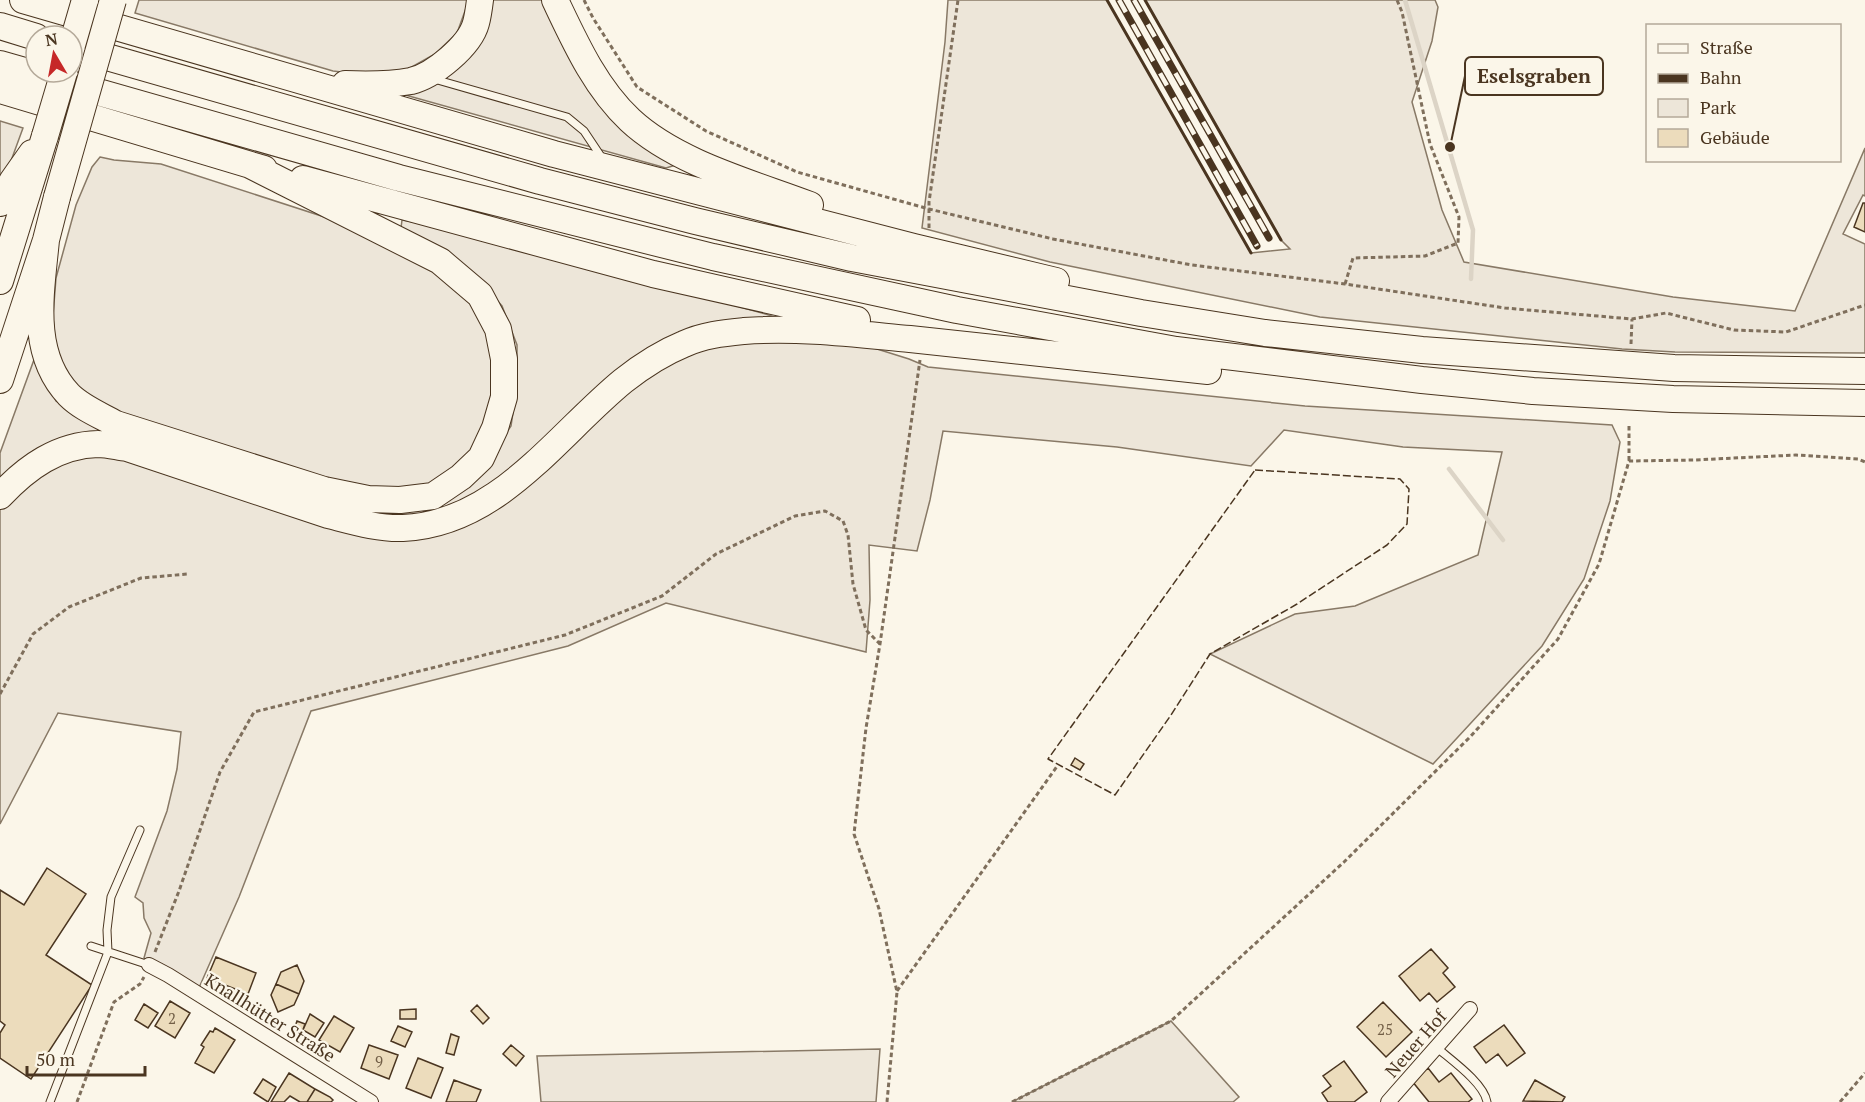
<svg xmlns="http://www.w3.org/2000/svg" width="1865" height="1102" font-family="'PT Serif',serif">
<rect width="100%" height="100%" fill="#fbf6e9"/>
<path fill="#ede6d9" stroke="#887966" stroke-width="1.5" d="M139 0H469L457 33 435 54 410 68 374 76 333 71 135 13Z
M489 0H546L679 164 666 168 391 91 434 82Z
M948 0H1107L1251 253 1290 249 1281 240 1145 0H1435L1438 7 1432 41 1412 102 1442 210 1464 262 1673 297 1795 311 1865 148V196L1863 195 1843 234 1865 244V353L1675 352 1622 349 1320 317 1050 262 922 228 945 42Z
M0 121 23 128 0 191Z
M100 157 114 160 161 164 343 223 393 246 463 290 494 347 496 382 479 443 430 489H350L141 421 91 400 66 378 55 349 53 316 56 278 76 205 92 167Z
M402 220 465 231 682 291 762 313 909 359 928 367 1305 406 1612 425 1620 442 1610 501 1584 579 1542 646 1433 764 1210 654 1295 614 1355 606 1478 555 1502 452 1403 447 1284 430 1251 466 1117 447 943 431 930 500 917 551 869 545 870 600 866 652 666 603 568 646 311 711 239 897 198 990 144 958 151 933 144 918 143 903 135 897 167 811 177 769 181 732 58 713 0 824V509L21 483 39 469 100 452 444 532 468 525 462 508 388 518 327 503 381 512 418 511 454 494 487 462 511 426 517 386V345L502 306 471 271 401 228Z
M35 357 56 401 92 422 136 439H63L33 451 0 485V453Z
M1171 1021 1239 1097 1233 1102H1012Z
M880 1049 876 1102H541L537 1056Z"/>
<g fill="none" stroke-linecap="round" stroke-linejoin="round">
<path stroke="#dcd4c6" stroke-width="4.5" d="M1405 0 1473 230 1471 279
M1449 469 1503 540"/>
</g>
<path fill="#ecdcbc" stroke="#4a3520" stroke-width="1.5" d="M1863 203H1865V232L1854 227Z
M1075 758 1084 764 1080 770 1071 765Z
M47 868 86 894 46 955 92 985 31 1079 0 1058V1033L5 1025 0 1021V890L24 905Z
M1431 949 1448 968 1443 973 1455 987 1437 1002 1429 993 1420 1001 1399 976Z
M216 957 256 973 248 994 207 978Z
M297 965 304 981 299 994 276 984 281 972Z
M276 984 299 994 294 1005 278 1012 271 995Z
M170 1001 190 1013 175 1038 155 1026Z
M1383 1002 1412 1032 1386 1057 1357 1027Z
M144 1004 158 1013 148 1028 135 1020Z
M477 1005 489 1018 483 1024 471 1011Z
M416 1009V1019H400V1010Z
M310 1014 324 1023 315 1037 303 1030Z
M334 1016 354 1028 340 1052 319 1040Z
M297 1021 305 1024 300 1038 292 1035Z
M1504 1025 1525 1053 1507 1066 1498 1054 1486 1063 1474 1047Z
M398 1026 412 1032 405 1047 391 1041Z
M215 1028 235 1040 214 1073 195 1063 204 1047 201 1045 210 1031 213 1032Z
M451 1034 459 1037 454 1055 446 1053Z
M369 1045 398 1055 389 1079 361 1068Z
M511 1045 524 1056 516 1066 503 1054Z
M418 1058 443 1068 431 1098 406 1088Z
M1344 1061 1367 1092 1354 1102H1328L1322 1093 1331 1086 1323 1076Z
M1428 1068 1439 1082 1451 1073 1472 1099 1468 1102H1429L1412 1081Z
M289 1073 315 1089 307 1102H300L290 1096 284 1102H271Z
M263 1079 276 1087 268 1102 254 1093Z
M454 1080 481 1090 476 1102H446Z
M1535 1080 1565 1097 1562 1102 1523 1101Z
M315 1089 330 1097 333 1100 331 1102H307Z"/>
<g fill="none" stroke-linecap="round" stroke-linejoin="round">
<g stroke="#4a3520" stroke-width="9">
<path id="service" d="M434 79 567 117 584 131 602 158
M91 946 149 965
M1436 1047C1451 1060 1484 1083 1487 1102
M50 1102 108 952 107 930 111 897 140 830"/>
</g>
<g stroke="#4a3520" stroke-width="16">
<path id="minor" d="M149 965 168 975 371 1102
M1388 1102 1470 1009"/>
</g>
<g stroke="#4a3520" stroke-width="28">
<path id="motorway" d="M23 0 554 154 914 247 1056 281
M555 0C575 42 595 87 630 120 676 163 752 183 810 205
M0 26 36 37
M72 47 540 181 695 221 852 258 1141 313 1265 333 1422 350 1674 368 1865 371
M0 64 399 178 713 257 957 310 1176 350 1422 380 1533 391 1673 399 1865 403
M345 84C367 85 389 85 411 81 433 76 470 46 476 23 478 16 479 8 480 0
M0 90 264 169
M303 179 653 274 857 320
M0 203 13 180 32 153
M46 240C41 293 29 353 69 395 82 408 100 415 116 424L324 490 368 499 400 500 433 496 461 477 481 458 495 428 504 397V359L498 329 480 295 440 261 250 165
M0 281 45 136
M0 380 46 240 57 197
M0 496C27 467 58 445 98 444 108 444 118 447 127 448L328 515C352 521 378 529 403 528 498 524 556 436 623 381 642 366 662 353 684 344 703 335 724 333 744 331 800 327 855 334 910 339 1010 349 1109 360 1208 371"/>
</g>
<path stroke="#7f6f5c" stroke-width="3" stroke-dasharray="4.5 3" stroke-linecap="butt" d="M584 0 593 18 637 87 706 131 797 172 929 209 1053 239 1192 265 1345 284 1505 308 1632 319 1666 313 1734 330 1786 332 1865 305
M929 228V202L958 0
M1345 284 1353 258 1425 256 1458 243 1459 217 1430 144 1402 12 1397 0
M1631 344 1632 319
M1629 426V460
M0 694 33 634 69 607 141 578 188 574
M155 952 179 891 220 772 254 712 565 635 662 596 716 554 795 516 825 511 843 521 848 535 853 584 866 630 880 644
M897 991 1058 765
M77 1102 114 1002 140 984 144 977
M887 1102 897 992 879 909 854 834 866 728 880 644 920 360
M1012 1102 1171 1021 1344 862 1471 736 1558 639 1599 564 1629 461 1695 460 1796 455 1858 459 1865 462
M1840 1102 1865 1073"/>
<use href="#service" stroke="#fbf6e9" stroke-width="7"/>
<use href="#minor" stroke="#fbf6e9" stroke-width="14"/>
<use href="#motorway" stroke="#fbf6e9" stroke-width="26"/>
<g stroke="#4a3520" stroke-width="7">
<path id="rail" d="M1119 0 1257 246
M1134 0 1269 238"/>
</g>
<use href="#rail" stroke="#fbf6e9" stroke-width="4.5" stroke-dasharray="14" stroke-linecap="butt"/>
<g stroke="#4a3520" stroke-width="28" stroke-linecap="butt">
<path id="motorway-bridge" d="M72 45 85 0
M45 136 64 72
M57 197 113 0"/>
</g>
<use href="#motorway-bridge" stroke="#fbf6e9" stroke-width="26"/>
<path stroke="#4a3520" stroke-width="1.5" stroke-dasharray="8 3" stroke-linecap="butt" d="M1255 470 1400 479 1409 489 1407 524 1387 545 1297 604 1210 654 1171 715 1115 795 1048 759Z"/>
<path stroke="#4a3520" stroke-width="3" d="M1107 0 1251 253
M1145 0 1281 240"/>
</g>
<g text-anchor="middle" stroke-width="4.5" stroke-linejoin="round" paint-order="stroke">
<g font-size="15" fill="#725f47">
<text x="172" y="1024">2</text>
<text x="1385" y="1035">25</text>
<text x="379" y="1067">9</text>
</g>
<g font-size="18" fill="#4a3520" stroke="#fbf6e9">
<text transform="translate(270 1018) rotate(32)" y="6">Knallhütter Straße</text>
<text transform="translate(1416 1044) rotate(-49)" y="6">Neuer Hof</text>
</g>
</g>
<path fill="none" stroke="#4a3520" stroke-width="2" d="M1450 147L1465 76"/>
<circle fill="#4a3520" stroke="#fbf6e9" stroke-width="2" cx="1450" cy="147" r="6"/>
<rect fill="#fbf6e9" stroke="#4a3520" stroke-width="2" x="1465" y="57" width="138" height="38" rx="6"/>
<g font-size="20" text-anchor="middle" font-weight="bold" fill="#4a3520">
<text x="1534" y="83">Eselsgraben</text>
</g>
<rect x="1646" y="24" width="195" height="138" fill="#fbf6e9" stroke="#b4a999" stroke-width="1.5"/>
<rect x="1658" y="44" width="30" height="9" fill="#fbf6e9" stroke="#b4a999" stroke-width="1.5"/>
<text x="1700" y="54" font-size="18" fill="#4a3520">Straße</text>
<rect x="1658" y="74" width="30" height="9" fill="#4a3520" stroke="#b4a999" stroke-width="1.5"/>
<text x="1700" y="84" font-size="18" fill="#4a3520">Bahn</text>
<rect x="1658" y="99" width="30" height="18" fill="#ede6d9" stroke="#b4a999" stroke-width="1.5"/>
<text x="1700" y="114" font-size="18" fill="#4a3520">Park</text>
<rect x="1658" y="129" width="30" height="18" fill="#ecdcbc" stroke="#b4a999" stroke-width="1.5"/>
<text x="1700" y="144" font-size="18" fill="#4a3520">Gebäude</text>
<g transform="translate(54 54) rotate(350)"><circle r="28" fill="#fbf6e9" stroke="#b4a999" stroke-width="1.5"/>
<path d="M0-4.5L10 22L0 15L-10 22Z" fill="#c62828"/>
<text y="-9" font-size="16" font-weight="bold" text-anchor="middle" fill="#4a3520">N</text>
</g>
<path d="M27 1066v9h118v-9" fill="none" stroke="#4a3520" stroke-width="3"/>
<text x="36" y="1066" font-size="18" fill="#4a3520" stroke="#fbf6e9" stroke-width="4.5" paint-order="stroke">50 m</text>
</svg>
